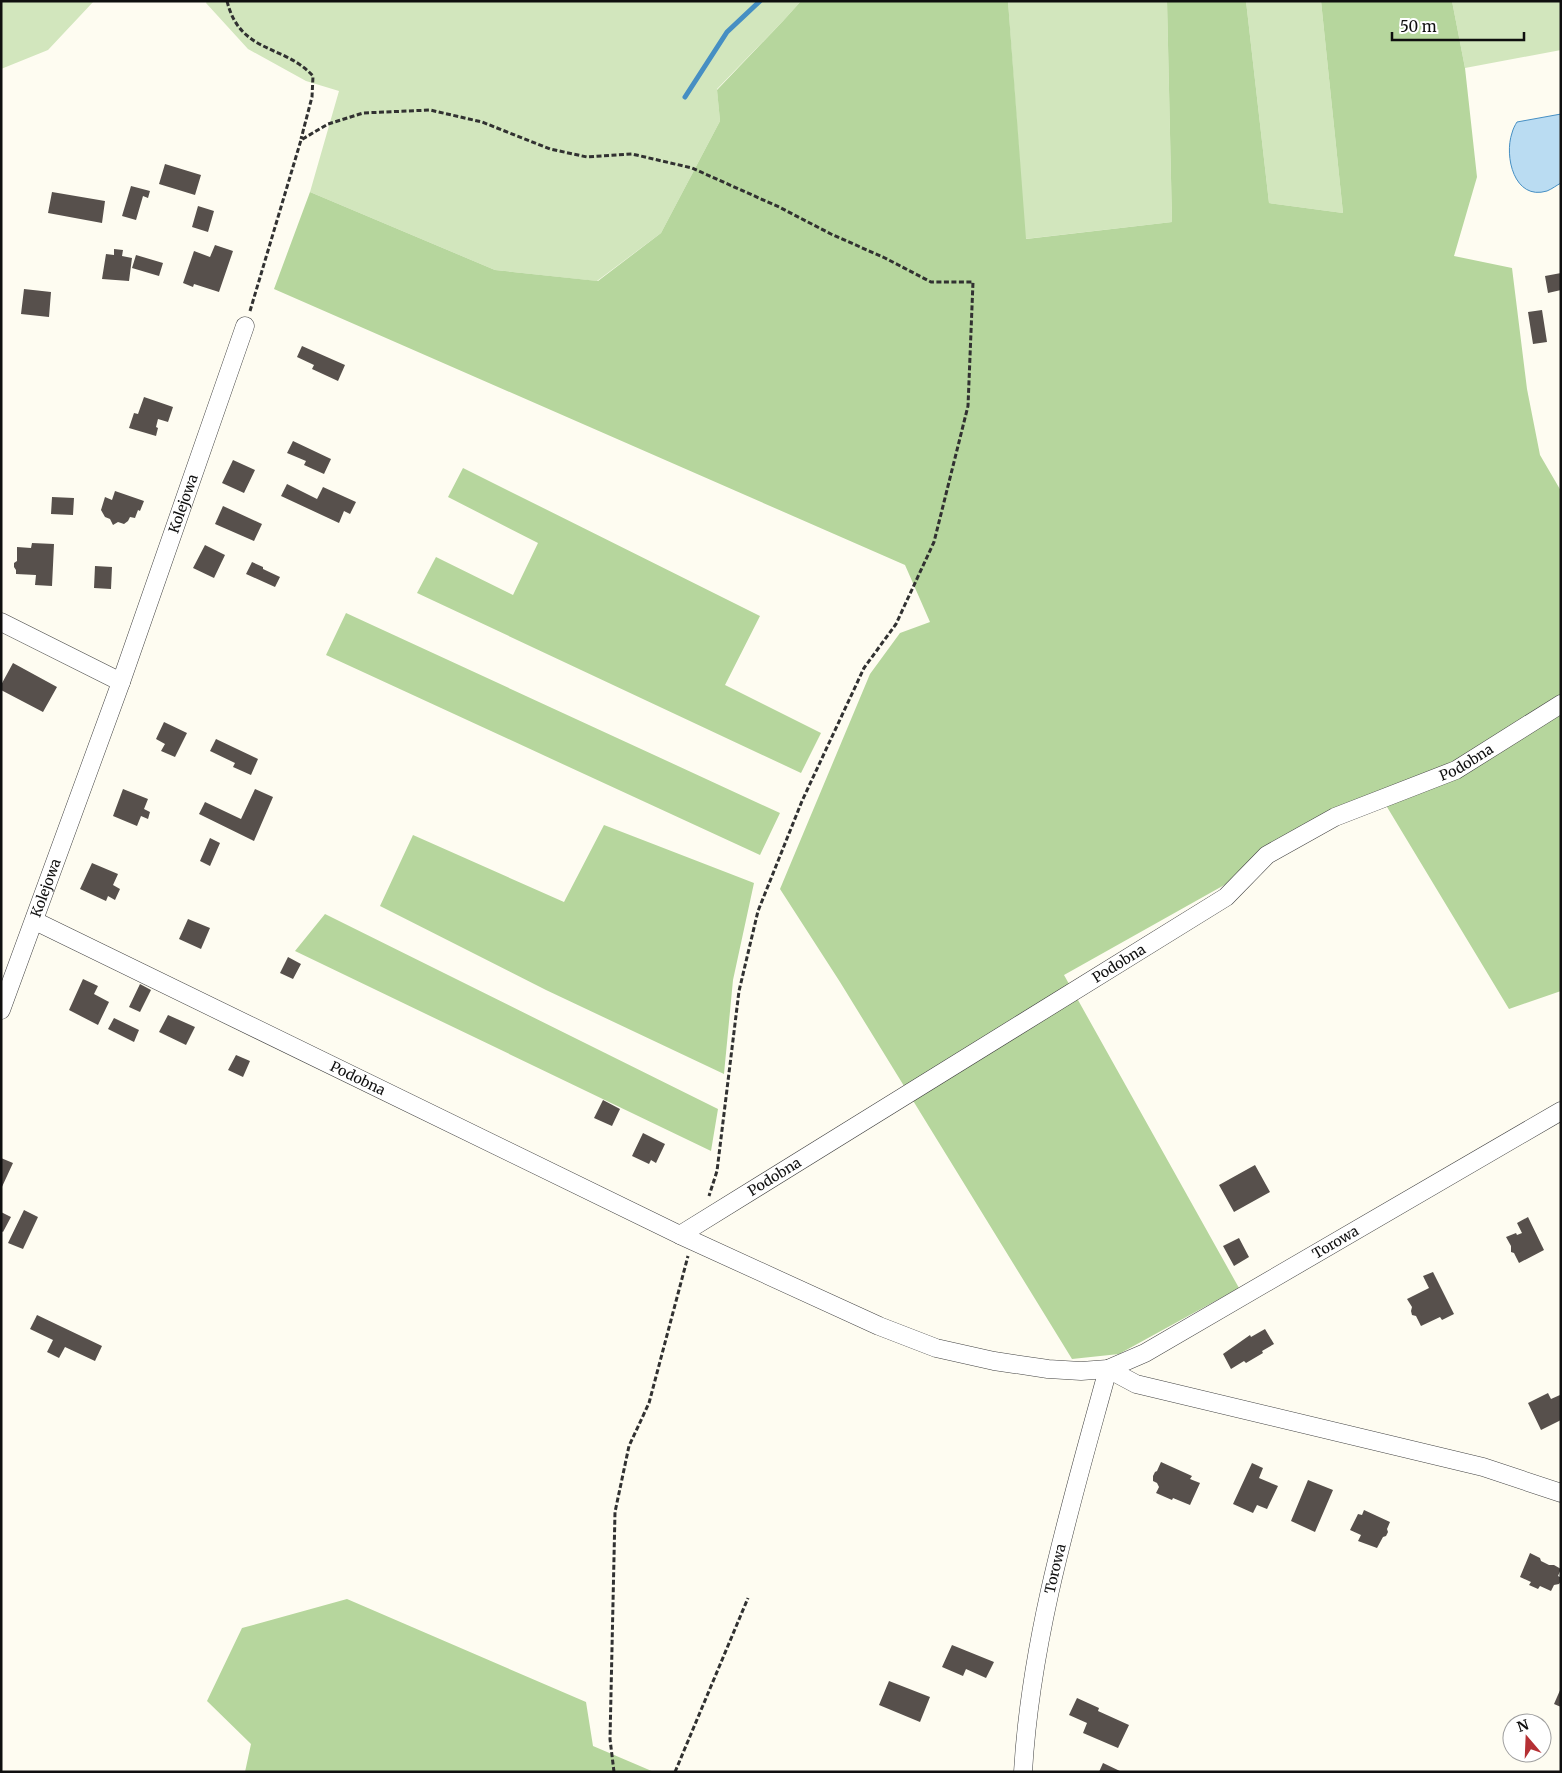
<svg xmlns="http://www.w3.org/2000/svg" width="1562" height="1773" font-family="Merriweather,serif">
<rect width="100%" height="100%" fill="#fefcf1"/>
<path fill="#d2e6bd" d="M1 1H94L48 50 1 69Z
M207 1H801L783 21 717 89 720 121 661 233 597 281 495 270 310 192 339 91 306 81 248 49 206 3Z
M1008 1H1167L1172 222 1025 239Z
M1246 1H1321L1343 213 1269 203Z
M1452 1H1561V50L1465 68Z"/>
<path fill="#b6d69d" d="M801 1H1008L1026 239 1172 222 1167 1H1246L1269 203 1343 213 1321 1H1452L1465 68 1477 177 1454 256 1512 268 1527 389 1540 455 1561 491V991L1509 1009 1381 797 1064 975 1239 1288 1119 1354 1072 1359 840 982 780 889 870 674 900 633 930 622 905 565 274 289 310 192 495 270 598 281 661 233 720 121 717 90 783 21Z
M463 468 760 616 725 685 821 733 801 773 417 593 436 557 513 595 538 543 448 497Z
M346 613 780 813 760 855 326 655Z
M604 825 754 883 733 980 724 1074 546 990 380 906 413 835 564 902Z
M325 914 718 1109 711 1151 295 951Z
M347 1599 586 1702 593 1746 654 1772H245L251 1744 207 1701 242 1628Z"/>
<path fill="#badcf2" stroke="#468fc3" d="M1561 114V183C1557 185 1552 189 1547 191 1514 201 1504 156 1512 133 1513 129 1515 125 1517 122Z"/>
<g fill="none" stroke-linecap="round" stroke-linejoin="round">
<path stroke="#468fc3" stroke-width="5" d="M685 97 727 32 760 1"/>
</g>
<path fill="#57504c" d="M165 164 201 175 195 195 159 184Z
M131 186 150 191 148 198 143 196 136 220 122 216Z
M52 192 105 201 102 223 48 213Z
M198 206 214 211 208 232 192 227Z
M215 245 233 251 219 292 194 284 193 287 183 283 194 251 210 257Z
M114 249 123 250 122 256 132 258 129 281 102 279 106 254 114 255Z
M136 255 163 263 159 276 132 268Z
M1561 273V290L1548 293 1545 276Z
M24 289 51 292 49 317 21 314Z
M1542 310 1547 342 1533 344 1528 312Z
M302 346 345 365 338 381 312 369 314 365 297 357Z
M144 397 173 407 168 422 158 419 156 427 158 428 156 436 129 428 134 413 138 414Z
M293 441 331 459 324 474 304 465 306 461 287 453Z
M233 460 255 470 244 493 222 483Z
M287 484 317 499 323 487 356 502 350 514 344 511 339 523 281 496Z
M115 491 144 501 140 511 138 510 135 518 130 517 128 521 124 524 118 522 113 525 110 519 105 517 101 510 105 497 112 500Z
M52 497 74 498 73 515 51 514Z
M223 506 262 524 254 541 215 524Z
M32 543 54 544 52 586 35 585 36 575 16 574V570L14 567V563L17 561V547L31 548Z
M205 545 225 555 214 578 193 568Z
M252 562 263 567V569L280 577 275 587 246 574Z
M95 566 112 567 111 589 94 588Z
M13 663 57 687 43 712 1 690V685Z
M164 722 187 733 175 757 161 751 165 744 156 739Z
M216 739 258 759 251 775 233 767 235 763 210 751Z
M123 789 148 799 144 809 150 812 148 819 141 816 137 826 113 816Z
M255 789 273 797 254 841 199 814 205 802 241 819Z
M210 838 220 843 210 866 200 861Z
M92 863 118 874 113 885 120 889 115 900 108 896 106 901 80 889Z
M188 919 210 928 201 949 179 939Z
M288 957 301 964 293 979 280 973Z
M83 979 98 986 94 994 109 1002 98 1025 69 1010Z
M140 984 151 990 140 1012 129 1007Z
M168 1015 195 1027 186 1045 159 1032Z
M114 1018 139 1030 134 1042 108 1029Z
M236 1055 250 1061 243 1077 228 1070Z
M603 1100 620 1109 612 1126 594 1118Z
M643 1133 665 1144 656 1163 651 1160 649 1164 632 1156Z
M1 1158 13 1163 1 1189Z
M1255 1165 1270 1192 1234 1212 1219 1185Z
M24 1210 38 1217 23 1249 8 1243Z
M1 1212 11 1217 3 1232 1 1231Z
M1528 1217 1544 1250 1519 1263 1514 1253 1511 1252V1246L1506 1237 1516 1233 1517 1235 1522 1233 1517 1223Z
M1239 1238 1249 1257 1234 1266 1223 1246Z
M1433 1272 1454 1314 1442 1320 1440 1317 1421 1326 1416 1316 1412 1315 1411 1311 1412 1307 1407 1299 1429 1288 1423 1276Z
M37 1315 102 1346 95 1361 65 1347 59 1358 47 1352 53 1340 30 1329Z
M1265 1329 1274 1344 1262 1351 1263 1353 1246 1363 1244 1361 1231 1369 1223 1354 1250 1335 1251 1337Z
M1548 1393 1551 1399 1560 1395 1561 1397V1420L1541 1430 1528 1403Z
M1161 1462 1192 1476 1190 1479 1200 1483 1190 1505 1173 1498 1172 1500 1156 1493 1159 1487 1157 1483 1153 1481V1476L1155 1472 1157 1471Z
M1252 1463 1263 1468 1259 1478 1278 1486 1267 1509 1257 1505 1253 1513 1233 1504Z
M1308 1480 1333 1490 1315 1532 1291 1521Z
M1364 1510 1390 1522 1387 1529 1388 1532 1386 1536 1383 1537 1377 1548 1358 1541 1361 1535 1350 1530 1358 1514 1362 1515Z
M1530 1553 1540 1558 1541 1561 1549 1565H1554L1561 1569 1558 1576 1560 1577 1561 1581 1559 1584 1554 1585 1551 1591 1540 1586 1538 1589 1529 1585 1531 1582 1520 1577Z
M952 1645 994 1662 986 1678 966 1669 963 1676 942 1667Z
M889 1681 930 1697 920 1722 879 1705Z
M1561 1688V1707L1554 1704Z
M1077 1698 1099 1708 1098 1711 1129 1725 1118 1748 1083 1733 1087 1723 1069 1715Z
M1103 1763 1122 1772H1099Z"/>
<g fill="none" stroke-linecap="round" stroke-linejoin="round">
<g stroke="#424242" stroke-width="19">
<g id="minor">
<path d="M1 622 121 682"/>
<path id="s1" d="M35 921 680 1235 879 1326 936 1348 994 1361 1048 1369 1081 1371 1108 1369 1145 1353 1561 1111"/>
<path id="s2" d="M1 1010 121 682 245 326"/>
<path id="s3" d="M680 1235 1226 897 1267 855 1335 817 1456 770 1561 704"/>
<path d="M1108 1369 1136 1384 1483 1467 1561 1493"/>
<path id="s4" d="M1023 1772C1031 1635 1072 1501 1108 1369"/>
</g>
</g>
<path stroke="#313131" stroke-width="3" stroke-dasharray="5 2.5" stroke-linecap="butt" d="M227 1C240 54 284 44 313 76L312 97 301 139
M250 311 301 140 328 124 363 113 430 110 482 122 550 149 587 157 632 154 692 168 779 207 831 234 885 258 931 282H973L968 406 934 542 896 624 864 668 802 801 758 911 739 991 717 1171 709 1196
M614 1772 610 1739 615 1512 629 1446 649 1403 688 1256
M675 1772 748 1598"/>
<use href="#minor" stroke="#fff" stroke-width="18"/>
</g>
<g text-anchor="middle" stroke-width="5" stroke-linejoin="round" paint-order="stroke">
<g font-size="14" fill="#0f0f0f" stroke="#fff">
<text dy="5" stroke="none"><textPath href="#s2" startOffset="538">Kolejowa</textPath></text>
<text dy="5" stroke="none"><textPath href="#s3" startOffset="921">Podobna</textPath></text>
<text dy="5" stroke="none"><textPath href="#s2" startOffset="130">Kolejowa</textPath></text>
<text dy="5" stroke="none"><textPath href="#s3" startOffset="516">Podobna</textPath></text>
<text dy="5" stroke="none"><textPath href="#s1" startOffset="359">Podobna</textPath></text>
<text dy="5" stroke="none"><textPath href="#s3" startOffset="111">Podobna</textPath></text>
<text dy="5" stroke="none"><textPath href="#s1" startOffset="1432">Torowa</textPath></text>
<text dy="5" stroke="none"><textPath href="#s4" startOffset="206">Torowa</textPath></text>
</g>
</g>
<rect width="1562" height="1773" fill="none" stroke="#0f0f0f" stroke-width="5"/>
<g transform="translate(1527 1738) rotate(341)"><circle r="24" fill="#ffffff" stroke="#9f9f9f"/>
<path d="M0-4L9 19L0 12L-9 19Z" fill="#b53034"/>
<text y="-8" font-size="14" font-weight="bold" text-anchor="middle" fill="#0f0f0f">N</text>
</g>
<path d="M1392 32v8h132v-8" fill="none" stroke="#0f0f0f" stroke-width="2.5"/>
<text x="1400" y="32" font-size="15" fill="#0f0f0f" stroke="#ffffff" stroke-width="4" paint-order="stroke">50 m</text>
</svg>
